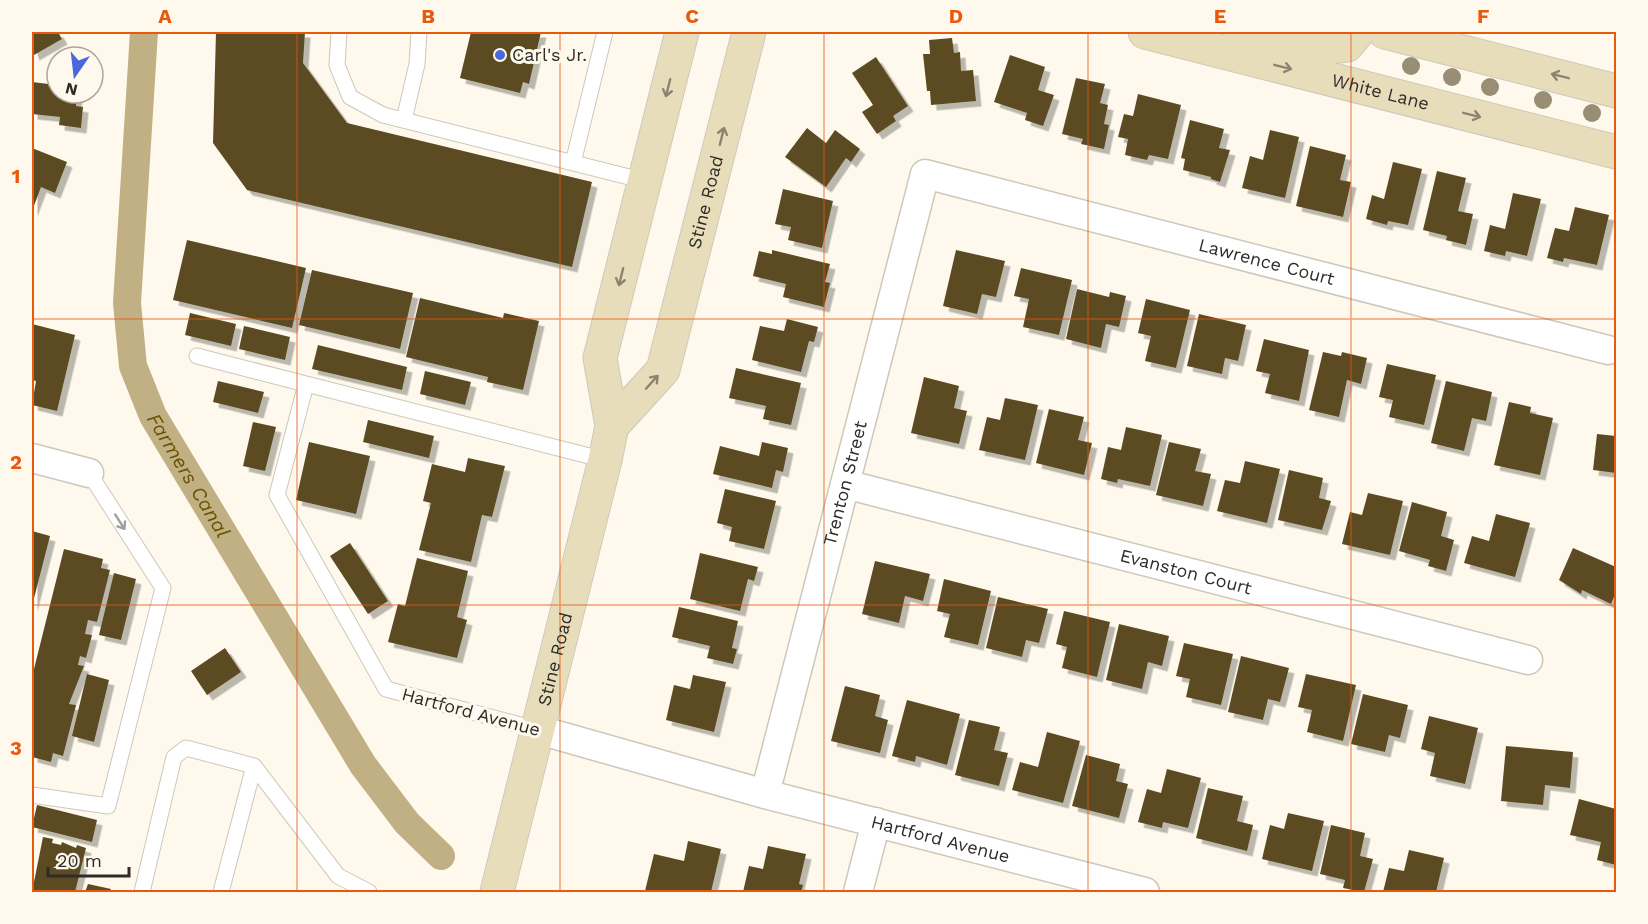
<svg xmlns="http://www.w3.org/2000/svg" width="1648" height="924" font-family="'Work Sans',sans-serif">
<defs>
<filter id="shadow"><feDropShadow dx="5.5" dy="5.5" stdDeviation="0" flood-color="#0004"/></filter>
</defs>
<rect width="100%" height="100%" fill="#fef9ec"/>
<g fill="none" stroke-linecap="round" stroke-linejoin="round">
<path stroke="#c1b084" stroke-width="28" id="s1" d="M144 32 127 303 133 366 153 416 363 765 407 823 441 856"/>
</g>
<path fill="#5b4c22" filter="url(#shadow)" d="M32 32H58L62 39 34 55 32 49Z
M216 32H305L303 63 347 123 592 182 572 267 247 190 213 143Z
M471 32H541L529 84 523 82 520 93 460 78Z
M952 38 954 53 960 52 961 71 973 70 976 101 931 105 930 91H927L923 54H930L929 40Z
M1010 55 1045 67 1038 90 1054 95 1043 126 1025 120 1027 113 994 102Z
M876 57 908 106 893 116 896 121 877 134 862 112 873 105 852 73Z
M1076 78 1105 84 1100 103 1108 105 1104 124 1109 125 1104 149 1081 144 1083 139 1062 134Z
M32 82 57 85V93H77L76 106 83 107 81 128 59 125 60 117 32 114Z
M1138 94 1181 105 1168 159 1149 155 1147 160 1125 155 1128 139 1118 137 1124 114 1133 116Z
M1190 120 1224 129 1219 148 1230 150 1220 182 1211 179V177L1183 170 1185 159 1181 158Z
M807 128 826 143 835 130 860 149 851 162 846 158 826 187 785 157Z
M1270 130 1299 137 1285 198 1242 188 1250 156 1263 160Z
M1310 146 1346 155 1340 180 1351 182 1343 217 1296 206Z
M32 148 67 162 55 193 41 187 32 211Z
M1393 162 1422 169 1408 225 1388 221 1387 225 1366 219 1372 195 1384 199Z
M1437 171 1466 178 1458 211 1473 214 1466 245 1446 240 1447 236 1423 230Z
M783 189 833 201 822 248 788 240 791 227 775 224Z
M1513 193 1541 199 1527 256 1506 251 1505 256 1484 251 1490 225 1505 229Z
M1575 207 1609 215 1597 265 1564 258 1563 262 1547 258 1555 228 1569 231Z
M187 240 306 268 292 328 173 300Z
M772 250 830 264 825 282 830 283 824 307 783 297 786 284 753 276 759 251 772 254Z
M956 250 1005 261 996 297 982 294 977 314 943 306Z
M1021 268 1072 280 1059 335 1023 327 1029 299 1014 296Z
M312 270 413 293 400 349 299 325Z
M1077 289 1109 297 1110 292 1126 296 1119 327 1106 324 1101 348 1066 339Z
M420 298 503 318 504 313 539 321 523 390 487 382 488 377 406 357Z
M1146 299 1190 310 1176 368 1145 361 1151 336 1138 333Z
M190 313 236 324 231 346 185 335Z
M1199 314 1246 325 1238 361 1225 358 1222 374 1187 366Z
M787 319 818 327 814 342 809 341 801 372 752 360 760 326 784 331Z
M32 324 75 335 57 411 32 405 36 381 32 380Z
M244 326 290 337 285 360 239 349Z
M1264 339 1309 350 1299 401 1265 393 1270 374 1256 371Z
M318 345 407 367 402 390 312 369Z
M1323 352 1341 356 1342 352 1367 358 1361 384 1347 380 1339 417 1309 410Z
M1387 364 1436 375 1424 425 1389 417 1393 400 1379 397Z
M736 368 801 383 791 425 763 419 766 406 729 398Z
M425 371 471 382 465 405 420 394Z
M924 377 959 386 954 408 967 411 959 444 911 433Z
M218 381 264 392 258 413 213 402Z
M1446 381 1492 392 1486 421 1472 418 1464 451 1431 443Z
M1005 398 1038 405 1025 460 979 450 987 417 1000 420Z
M1509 402 1531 407 1530 413 1553 418 1540 475 1494 465Z
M1049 409 1084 417 1078 440 1092 443 1084 475 1036 463Z
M368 420 434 436 429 458 363 442Z
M253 422 276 427 265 471 243 466Z
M1126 427 1162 435 1150 486 1118 479 1117 483 1101 479 1108 447 1121 450Z
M1597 434 1616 436V473L1593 470Z
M309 442 370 456 356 514 296 500Z
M762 442 788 448 783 472 776 470 772 488 713 474 720 446 759 456Z
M1169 442 1201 449 1195 471 1211 474 1203 506 1156 495Z
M468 458 505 466 492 517 482 515 471 562 419 550 431 503 423 501 432 464 465 472Z
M1245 461 1280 469 1267 523 1217 511 1225 480 1240 483Z
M1289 470 1323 478 1319 498 1331 501 1322 530 1278 520Z
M725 489 776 501 764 549 729 541 732 527 717 523Z
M1368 493 1403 501 1390 555 1342 544 1350 512 1362 515Z
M1412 502 1447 512 1441 536 1454 540 1446 571 1428 566 1430 560 1399 551Z
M1496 514 1530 523 1515 577 1464 563 1472 536 1489 541Z
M32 531 50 536 32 606Z
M350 543 388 601 368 614 330 556Z
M1573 548 1616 567V592L1611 604 1582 590 1581 594 1559 580Z
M64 549 103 559 101 568 110 570 97 622 88 620 85 634 92 635 86 658 80 656 78 665 84 666 69 704 76 705 63 756 53 753 51 762 32 757V677Z
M700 553 758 567 754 581 748 579 740 611 690 599Z
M417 558 468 571 457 617 467 620 457 658 388 642 398 604 405 606Z
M875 561 930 574 923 601 905 596 899 623 862 614Z
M114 573 136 579 121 640 99 635Z
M944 579 991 591 978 645 944 637 950 614 937 611Z
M998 597 1048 609 1039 643 1026 640 1022 657 986 648Z
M679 607 738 621 732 648 737 649 733 664 707 658 710 646 672 637Z
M1064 611 1110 622 1097 677 1062 668 1067 647 1056 644Z
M1119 624 1169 636 1162 666 1148 662 1142 689 1106 680Z
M1184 643 1233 654 1221 705 1186 697 1190 679 1176 676Z
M225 648 241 672 207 695 191 671Z
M1241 656 1289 668 1280 702 1268 699 1263 720 1228 712Z
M87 674 109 680 94 742 72 736Z
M1306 674 1356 685 1343 741 1307 732 1312 710 1298 707Z
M693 675 726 682 714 732 666 720 674 685 690 689Z
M845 686 880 695 875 716 888 720 880 753 831 741Z
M1363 694 1408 705 1400 738 1389 735 1385 752 1351 744Z
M907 700 960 714 947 765 916 756 915 762 892 756Z
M1429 716 1478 728 1465 784 1430 776 1435 753 1421 749Z
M969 720 1000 727 994 750 1008 753 999 786 955 775Z
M1047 732 1080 741 1063 803 1012 790 1020 762 1038 767Z
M1506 746 1573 752 1570 788 1545 785 1543 805 1501 801Z
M1086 755 1120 764 1116 781 1128 784 1119 818 1072 806Z
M1167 769 1201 778 1188 828 1163 822 1162 828 1138 822 1147 789 1161 793Z
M1208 788 1243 796 1237 821 1253 825 1247 851 1196 838Z
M1579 799 1616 809V865L1597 860 1601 842 1570 835Z
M37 805 97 820 92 842 32 827Z
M1288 813 1324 821 1312 871 1262 859 1270 825 1284 829Z
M1331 825 1365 833 1360 856 1373 859 1364 892 1343 888 1345 880 1320 874Z
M43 837 53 839 52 843 61 845 62 842 76 848 77 845 86 848 75 892H32Z
M688 841 721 849 711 892 645 891 654 854 684 861Z
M768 846 806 854 799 884 803 885 801 892H743L749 866 763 869Z
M1409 850 1444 858 1436 892H1383L1389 868 1404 871Z
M88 884 111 889 110 892H85Z"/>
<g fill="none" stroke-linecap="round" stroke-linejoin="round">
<g stroke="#cdc8bb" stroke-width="17">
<path id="service" d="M339 32 337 65 350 97 383 115 645 181
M404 120 417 64 419 32
M573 163 605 32
M197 356 306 384
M539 730 386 689 277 495 306 384 605 460
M254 766 338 876 369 892
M32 795 108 806 163 588 89 473
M142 892 174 757 186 748 254 766 221 892"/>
</g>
<g stroke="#cdc8bb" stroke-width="31">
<g id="minor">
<path d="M32 458 89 473"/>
<path id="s2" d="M845 484 1528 660"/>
<path id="s3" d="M539 730 765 794 1145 892"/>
<path id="s4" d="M765 794 925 174 1608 350"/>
<path d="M858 892 876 822"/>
</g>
</g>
<g stroke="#cdc8bb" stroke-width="35">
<g id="secondary">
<path id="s5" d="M1145 32 1616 152"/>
<path d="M1385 32 1616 91"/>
<path d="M1240 40 1330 47 1347 45 1358 32"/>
<path id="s6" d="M612 426 663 370 749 32"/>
<path id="s7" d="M497 892 605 460 612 426 600 358 682 32"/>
</g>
</g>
<use href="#service" stroke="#fff" stroke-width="15"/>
<use href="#minor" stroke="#fff" stroke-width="28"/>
<use href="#secondary" stroke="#e8ddbb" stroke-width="33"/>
</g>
<g fill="#988e74">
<circle cx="1411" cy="66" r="9"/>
<circle cx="1452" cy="77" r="9"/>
<circle cx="1490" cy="87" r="9"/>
<circle cx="1543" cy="100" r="9"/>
<circle cx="1592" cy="113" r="9"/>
</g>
<defs><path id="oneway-shaft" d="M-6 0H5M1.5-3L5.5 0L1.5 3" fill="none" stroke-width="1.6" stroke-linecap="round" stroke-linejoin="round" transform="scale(1.5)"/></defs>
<g stroke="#8b8471">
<use href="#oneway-shaft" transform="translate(1283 67) rotate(14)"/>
<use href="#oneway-shaft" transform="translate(1560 76) rotate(-166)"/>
<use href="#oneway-shaft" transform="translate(668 88) rotate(104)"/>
<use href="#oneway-shaft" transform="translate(1472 115) rotate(14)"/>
<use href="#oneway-shaft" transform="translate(722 136) rotate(-76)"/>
<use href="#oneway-shaft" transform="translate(621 277) rotate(104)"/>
<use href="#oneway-shaft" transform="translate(652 382) rotate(-48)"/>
</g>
<use stroke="#a1a09e" href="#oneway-shaft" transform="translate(120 522) rotate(57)"/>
<path fill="none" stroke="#e8590c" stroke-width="1.5" stroke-opacity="0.55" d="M297 32V892M560 32V892M824 32V892M1088 32V892M1351 32V892M32 319H1616M32 605H1616"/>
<circle fill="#4a67db" stroke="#fef9ec" stroke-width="2" cx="500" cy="55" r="6"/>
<g text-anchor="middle" stroke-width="6" stroke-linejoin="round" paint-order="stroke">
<g font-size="18" fill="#2e2c27" stroke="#fef9ec" text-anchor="start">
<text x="512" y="61">Carl's Jr.</text>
</g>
<g font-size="18" fill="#2e2c27" stroke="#fef9ec">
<text dy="6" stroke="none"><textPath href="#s5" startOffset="243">White Lane</textPath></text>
<text dy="6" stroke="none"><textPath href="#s6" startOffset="249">Stine Road</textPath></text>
<text dy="6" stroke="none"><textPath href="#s4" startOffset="993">Lawrence Court</textPath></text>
<text dy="6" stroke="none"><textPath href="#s4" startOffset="321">Trenton Street</textPath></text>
<text dy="6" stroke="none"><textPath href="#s2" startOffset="352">Evanston Court</textPath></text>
<text dy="6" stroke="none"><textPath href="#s7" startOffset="240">Stine Road</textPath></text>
<text transform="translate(471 712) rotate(15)" y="6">Hartford Avenue</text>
<text dy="6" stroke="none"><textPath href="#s3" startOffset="416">Hartford Avenue</textPath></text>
</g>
<g font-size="20" font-style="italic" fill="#6b5301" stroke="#fef9ec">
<text dy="7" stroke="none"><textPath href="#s1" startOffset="458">Farmers Canal</textPath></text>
</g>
</g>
<rect width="1648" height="924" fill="none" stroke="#fef9ec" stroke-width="66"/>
<g transform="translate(75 75) rotate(194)"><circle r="28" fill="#fef9ec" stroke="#aba79d" stroke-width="1.5"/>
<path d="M0-4.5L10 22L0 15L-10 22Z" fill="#4a67db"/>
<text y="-9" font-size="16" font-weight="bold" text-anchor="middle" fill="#2e2c27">N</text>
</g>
<path d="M48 867v9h81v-9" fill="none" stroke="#2e2c27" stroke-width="3"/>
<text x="57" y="867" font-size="18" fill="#2e2c27" stroke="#fef9ec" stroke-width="4.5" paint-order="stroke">20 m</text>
<rect x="33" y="33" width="1582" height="858" fill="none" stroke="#e8590c" stroke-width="2"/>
<g font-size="20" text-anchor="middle" font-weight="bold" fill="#e8590c">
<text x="165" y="23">A</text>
<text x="428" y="23">B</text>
<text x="692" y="23">C</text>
<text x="956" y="23">D</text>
<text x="1220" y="23">E</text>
<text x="1483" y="23">F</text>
<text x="16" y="183">1</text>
<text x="16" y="469">2</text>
<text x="16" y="755">3</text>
</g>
</svg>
